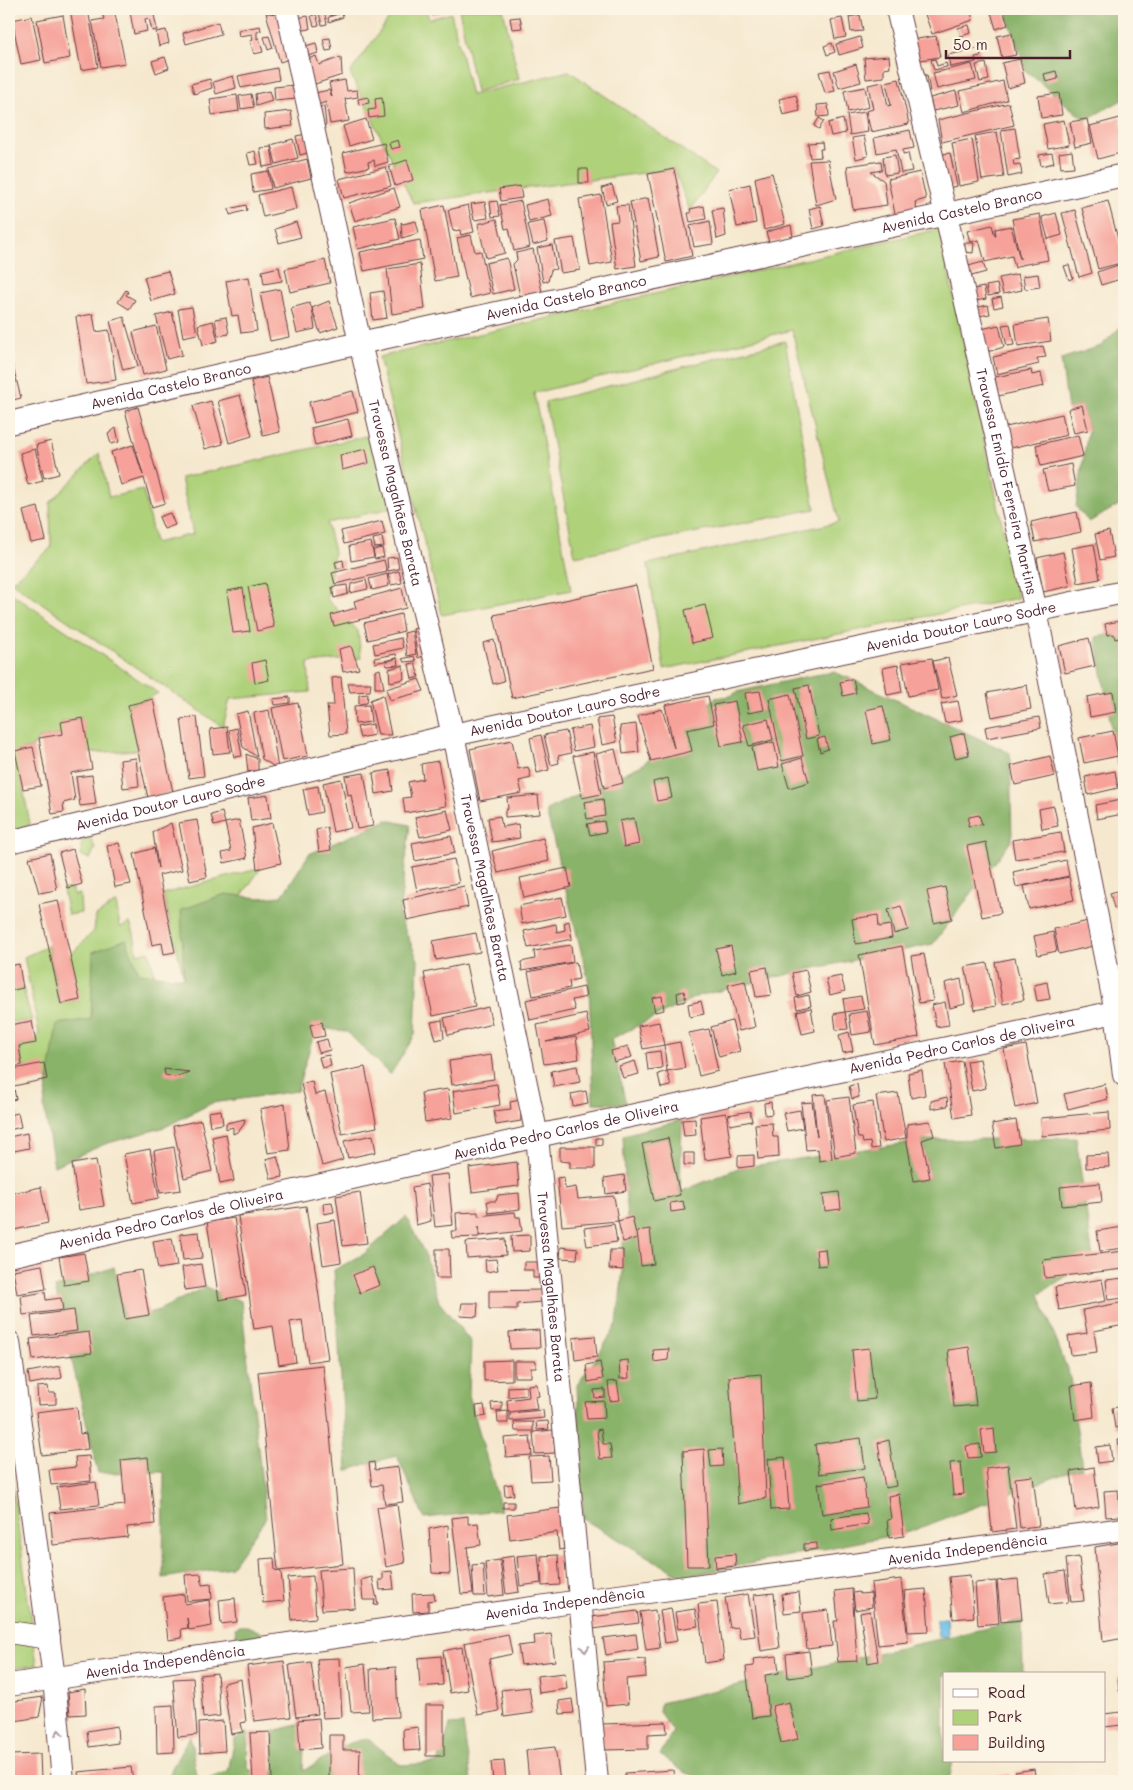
<svg xmlns="http://www.w3.org/2000/svg" width="1133" height="1790" font-family="Mali,sans-serif">
<rect width="100%" height="100%" fill="#fcf5e5"/>
<filter id="ink" filterUnits="userSpaceOnUse"><feTurbulence type="fractalNoise" baseFrequency=".02" numOctaves="2"/><feDisplacementMap in="SourceGraphic" scale="10" xChannelSelector="R" yChannelSelector="G"/><feConvolveMatrix kernelMatrix="1 2 1 2 8 2 1 2 1" color-interpolation-filters="sRGB"/></filter>
<filter id="wash" filterUnits="userSpaceOnUse"><feTurbulence type="fractalNoise" baseFrequency=".0096" numOctaves="4" result="noise"/><feDisplacementMap in="SourceGraphic" scale="20" xChannelSelector="R" yChannelSelector="G"/><feGaussianBlur stdDeviation="1.12" result="paint"/><feColorMatrix in="noise" values="0 0 0 0 0 0 0 0 0 0 0 0 0 0 0 0 0 1.4 0 .05"/><feComposite in="paint" operator="in"/></filter>
<g filter="url(#wash)">
<rect width="100%" height="100%" fill="#f5e8ce"/>
<path fill="#aed17a" stroke="#7c7852" d="M396 9H426L429 19 451 13 471 95 569 71 716 173 690 211 674 169 413 203 350 73Z
M459 9H503L519 79 476 92Z
M939 229 1018 598 664 669 648 564 839 522 792 330 534 393 571 590 442 615 379 357Z
M785 341 815 509 575 556 545 402Z
M375 434 391 508 327 523 334 552 327 599 358 631 361 658 308 663 310 692 230 699 223 727 11 582 51 548 50 503 99 453 109 497 143 490 155 543 193 534 181 478Z
M9 592 158 693 146 700 128 705 138 750 89 753 82 718 61 722 64 734 39 738 33 747 16 751 30 824 12 835 9 821Z
M89 835 95 848 90 859 80 855 82 839Z
M261 868 184 978 163 894Z
M65 889H72L74 895 80 894 81 913 68 915 63 890Z
M116 902 120 927 130 923 134 933 137 954 149 951 163 1009 96 1108 22 1065 19 1046 35 1043 39 1033 24 957 48 946 60 1004 79 1000 70 955 94 931 96 916Z
M23 988 32 1021 9 1022V991Z
M9 1460 37 1665 9 1669Z"/>
<path fill="#8ab36a" stroke="#6a694a" d="M1005 9H1124V99L1085 120 1026 71Z
M1124 323V502L1089 522 1076 507 1088 430 1082 405 1068 409 1061 359 1101 346Z
M1124 633V775L1117 761 1096 637Z
M834 672 853 680 1010 753 1012 840 933 944 806 970 698 996 611 1039 626 1104 593 1103 589 983 546 810 642 765 715 698 731 696 737 692 810 676Z
M387 820 410 825 399 916 418 960 415 1035 390 1075 347 1032 316 1027 297 1091 212 1103 165 1127 105 1144 54 1166 44 1107 57 1024 91 1019 93 952 126 939 139 973 184 978 181 910 225 894 260 898 282 896 309 854Z
M682 1120 680 1192 738 1168 907 1143 915 1181 930 1178 922 1140 1076 1138 1093 1259 1039 1294 1070 1377 1082 1468 1071 1471 909 1532 683 1577 583 1519 577 1385 597 1357 617 1324 623 1270V1242L627 1225 623 1135Z
M406 1217 425 1254 439 1302 471 1342 469 1395 501 1510 424 1518 397 1456 369 1463 347 1471 334 1270 364 1254Z
M114 1267 125 1319 159 1310 205 1287 241 1301 266 1518 231 1567 163 1578 164 1472 98 1473 55 1288Z
M1022 1620 1023 1674H944V1761H953L949 1781H709L684 1772 660 1755 673 1731 659 1712 660 1703Z
M240 1626H247L261 1632 264 1639 249 1647 237 1639 235 1628Z
M305 1723 303 1771 347 1744 367 1738 401 1765 438 1763 450 1725 463 1724 471 1781H274V1731Z
M248 1732 247 1768 269 1781H203L228 1771 235 1739Z
M190 1736 198 1781H168L172 1768Z"/>
<path fill="#6ec2ea" stroke="#5c708a" d="M947 1618 948 1636 938 1637 937 1619Z"/>
<g id="blocks">
<path fill="#f6a199" d="M70 9H88L98 67 81 70Z
M101 9H114L125 63 101 67 92 21 104 19Z
M142 9H153L157 30 152 31 149 18 145 19 147 31 134 34 130 12Z
M333 9H340L341 11 331 16 342 13 343 17 329 22 328 18 331 16 329 11Z
M431 9H456L432 15Z
M834 9H865V10L835 14Z
M923 9H970L973 20 932 34Z
M990 9H1003L1008 25 996 29Z
M324 11 327 24 322 25 319 13Z
M266 13 278 14 289 59 280 62Z
M316 14 319 25 314 26 311 16Z
M63 15 70 58 45 63 37 20Z
M860 15 863 31 851 32 849 17Z
M32 16 41 60 21 64 12 20Z
M308 16 310 29 298 31 296 18Z
M520 17 522 28 512 29 510 18Z
M842 18 846 37 835 39 831 20Z
M218 22 221 34 186 44 183 33Z
M969 25 971 33 961 36 958 28Z
M260 26 261 31 257 32V39L259 38 263 52 254 54 250 41 253 40 252 34 239 36 238 30Z
M166 30 169 43 159 46 156 32Z
M9 33 14 53 9 54Z
M1012 33 1016 55 1002 58 997 36Z
M269 36 273 48 268 50 264 37Z
M936 36 940 57 914 61 911 40Z
M860 37 863 48 839 55 836 44Z
M330 38 332 50 326 51 323 39Z
M316 43 318 53 304 57 302 47Z
M832 43 835 52 827 55 824 46Z
M979 48 981 56 975 57 976 62 950 67 948 55Z
M316 56 319 65 341 57 342 75 312 85 305 60Z
M889 56 890 67 884 68V77L866 79 864 58Z
M165 57 169 68 156 73 152 61Z
M935 59 937 66 946 63 947 67 934 70 931 60Z
M1020 59 1025 83 1008 88 1002 63Z
M986 63 989 80 980 82 976 65Z
M856 64 861 82 839 88 834 71Z
M972 64 976 80 937 89 933 73Z
M277 68 279 80 241 88 238 76Z
M830 70 835 91 825 93 819 72Z
M1056 71 1058 79 1046 82 1044 74Z
M927 75 930 91 921 93 919 76Z
M233 76 236 88 216 94 213 82Z
M210 79 212 88 194 94 191 84Z
M899 79 909 124 871 132 866 111 873 109 868 85 883 82 888 106 891 105 886 82Z
M345 80 347 91 357 90 358 97 345 99 349 121 330 124 326 102 313 107 310 94 329 90 332 97 329 83Z
M1003 81 1007 100 964 112 959 91Z
M295 85 296 99 275 101 274 87Z
M865 87 869 107 848 112 844 91Z
M269 91 272 101 256 106 255 94Z
M956 91 959 105 933 111 930 98Z
M1059 93 1062 115 1041 118 1038 96Z
M251 94 254 107 241 109 239 96Z
M237 95 239 111 212 115 210 99Z
M796 95 800 111 783 115 779 99Z
M368 97 369 103 359 105 358 99Z
M382 98 384 116 369 118 368 110 376 109 375 99Z
M1009 103 1014 125 942 142 938 120Z
M828 104 829 116 818 117 817 105Z
M324 106 326 125 321 126 319 107Z
M291 111 293 126 265 129 264 114Z
M865 112 868 132 850 135 847 115Z
M819 118 824 121 819 129 814 126Z
M1120 118 1124 133V152L1098 159 1090 126Z
M366 119 372 139 349 146 343 126Z
M843 119 846 133 831 136 828 123Z
M1087 119 1092 143 1075 147 1070 122Z
M1064 120 1069 145 1048 149 1043 124Z
M1015 128 1020 159 1013 160 1014 165 1020 164 1022 174 1008 177 1001 130Z
M910 130 914 148 903 150V154L908 153 912 171 901 173 896 149 877 153 874 138Z
M997 132 1004 177 982 180 975 136Z
M307 134 311 152 300 155 296 136Z
M864 136 868 156 856 159 852 138Z
M293 139 298 158 276 164 271 145Z
M972 139 979 182 959 186 952 143Z
M398 140 400 147 391 149 389 143Z
M822 142 823 149H820L821 157 810 158 808 143Z
M384 143 388 162 375 166 374 160 368 162 369 167 347 172 343 153Z
M271 147 274 165 263 167 260 148Z
M255 151 258 164 250 165 247 153Z
M1072 151 1074 167 1061 168 1059 153Z
M950 153 957 186 944 189 937 155Z
M1052 153 1054 163 1041 166 1039 155Z
M895 155 898 173 885 175 883 157Z
M307 159 311 178 273 188 269 169Z
M407 160 413 180 395 186 389 166Z
M828 160 836 199 816 205 809 161Z
M881 161 882 170 871 172 884 181 887 205 853 210 847 166Z
M386 167 391 186 344 198 339 179Z
M579 169H588L589 183H579Z
M674 169 692 256 666 262 648 174Z
M268 171 271 189 253 192 251 174Z
M920 172 926 199 915 202 917 210 895 214 888 179Z
M772 173 785 224 764 230 755 178Z
M750 184 756 223 737 227 729 189Z
M612 185 617 201 606 204 602 188Z
M520 186 522 198 501 201 499 189Z
M291 187 296 209 263 217 258 195Z
M394 188 400 207 355 221 349 203Z
M601 195 612 262 590 266 579 199Z
M648 198 659 257 641 261 630 202Z
M548 199 552 216 529 222 525 205Z
M497 201 500 216 492 217 490 202Z
M521 201 530 247 514 251 509 228 505 229 500 205Z
M1108 201 1124 262 1098 269 1082 208Z
M485 202 488 218 474 220 471 204Z
M246 205 247 210 230 215 229 209Z
M444 205 457 277 435 281 422 210Z
M468 205 474 232 461 235 460 230 453 231 448 210Z
M628 205 636 266 617 269 610 222 618 221 616 206Z
M704 206 706 219 690 222 688 213H691L690 209Z
M820 206 824 226 813 229 809 209Z
M723 208 726 236 717 239 712 210Z
M1075 210 1092 273 1079 277 1062 213Z
M1056 213 1062 235 1048 239 1042 217Z
M1040 214 1048 260 1021 265 1015 268 1012 256 985 262 979 240 970 242 967 231 992 225 995 236H996L995 229 1011 226 1020 259 1012 219Z
M395 218 400 239 358 249 353 227Z
M497 219 505 253 486 258 478 224Z
M416 221 419 233 402 238 401 222 403 224Z
M544 221 548 241 533 245 528 224Z
M710 221 713 244 694 247 690 226Z
M296 222 301 237 279 243 275 229Z
M791 225 793 237 769 243 766 232Z
M471 235 475 252 481 251 490 293 470 298 457 238Z
M574 238 580 270 561 273 555 241Z
M420 240 423 259 364 271 360 252Z
M965 243H974L973 253 964 252Z
M552 245 556 269 551 270 548 281 543 282 537 248Z
M533 249 542 292 520 296 513 264 517 260 516 253Z
M507 258 514 289 493 294 486 263Z
M325 260 330 283 290 292 285 269Z
M983 262 986 272 964 278 961 268Z
M1124 263V278L1101 285 1097 272Z
M420 264 425 309 392 314 387 269Z
M1069 265 1073 278 1069 280 1064 266Z
M279 267 282 281 264 284 262 271Z
M168 271 175 294 151 301 144 277Z
M1018 274 1022 290 1003 294 999 278Z
M1038 274 1040 287 1025 289 1023 276Z
M249 277 257 331 241 333 238 315 232 316 226 281Z
M997 284 999 294 988 296 986 286Z
M984 287 986 299 971 302 968 290Z
M280 289 289 337 270 341 260 293Z
M126 290 128 292 126 295 135 300 129 309 118 302Z
M383 291 387 318 373 320 370 293Z
M1001 297 1003 306 994 308 992 299Z
M329 301 338 327 320 333 312 308Z
M309 303 312 308 315 329 297 333 291 308Z
M988 305 990 314 979 316 978 307Z
M192 307 197 334 183 337 178 309Z
M172 312 182 355 167 359 156 316Z
M93 314 96 332 109 330 116 380 86 384 76 317Z
M124 317 138 366 123 370 110 321Z
M226 317 229 334 218 336 215 319Z
M1048 319 1051 341 1018 346 1015 324Z
M213 321 218 341 203 345 198 325Z
M1010 324 1014 345 1007 346 1002 325Z
M999 325 1004 347 987 352 981 329Z
M156 326 166 369 143 375 133 332Z
M1043 346 1046 357 1037 358 1039 364 997 374 993 357Z
M9 351 21 398 9 401Z
M1031 370 1032 375 1041 373 1044 386 998 396 995 377Z
M267 377 280 432 263 436 251 381Z
M353 391 358 412 314 423 309 402Z
M240 395 252 436 229 443 218 401Z
M211 401 223 444 205 449 193 406Z
M1082 405 1088 430 1074 433 1068 409Z
M138 407 165 503 152 507 144 478 121 485 111 452 133 445 143 475 125 411Z
M1062 414 1067 435 1007 449 1002 428Z
M348 419 352 436 315 445 311 428Z
M116 428 119 442 111 444 108 434Z
M1078 435 1083 456 1041 466 1036 445Z
M51 441 59 474 44 478 36 445Z
M35 449 43 481 28 485 20 453Z
M366 449 369 463 342 470 340 455Z
M1071 464 1075 486 1048 491 1043 470Z
M38 507 46 540 31 543 23 511Z
M1077 512 1081 532 1035 542 1031 522Z
M170 513 175 525 164 529 159 517Z
M382 521 385 534 344 544 341 531Z
M1109 531 1114 557 1100 560 1095 534Z
M382 537 384 547 375 548 373 539Z
M371 542 374 557 351 561 349 546Z
M1094 544 1100 579 1078 583 1072 548Z
M382 548 384 557 375 559 373 550Z
M1124 550V566H1123L1120 551Z
M1063 552 1070 586 1043 592 1037 558Z
M397 557 399 569 388 571 387 558Z
M343 560 344 567 337 569 335 562Z
M384 560 387 572 335 584 332 573Z
M399 571 402 583 391 585 388 574Z
M387 574 389 586 372 590 369 579Z
M366 580 368 589 350 593 351 584Z
M265 583 274 627 257 631 248 587Z
M347 585 348 594 334 598 332 587Z
M636 585 653 668 512 698 494 615Z
M243 588 250 631 233 633 227 591Z
M402 588 406 608 334 626 331 615 356 608 354 601Z
M705 605 713 638 692 643 685 610Z
M401 614 404 631 368 640 364 623Z
M1124 620V637L1115 639 1114 634 1107 635 1105 624Z
M417 628 423 656 418 658 413 629Z
M412 631 416 654 407 656 404 633Z
M401 638 403 648 375 654 373 644Z
M1089 638 1095 666 1065 673 1059 646Z
M494 640 504 681 493 684 483 643Z
M351 646 359 669 343 672 339 649Z
M396 654 397 658 375 663 374 658Z
M414 656 416 661 404 662 402 659Z
M397 658 398 665 387 666 386 662Z
M932 658 938 690 908 696 902 663Z
M948 658 957 695 942 699 933 661Z
M265 660 269 680 255 683 252 663Z
M415 663 419 677 412 679 409 664Z
M403 665 404 679 390 682 389 669Z
M898 665 902 692 887 695 883 668Z
M380 669 384 688H375V671Z
M341 677 346 734 330 735 327 705H334L332 678Z
M419 679 424 691 390 700 386 689Z
M853 679 856 693 843 696 840 682Z
M348 683H371L370 691 350 692Z
M809 685 819 736 806 739 795 688Z
M1027 685 1031 709 992 717 987 693Z
M760 691 764 710 748 713 745 693Z
M1113 692 1116 712 1090 717 1087 697Z
M368 694 367 703 359 704V695Z
M790 694 803 756 782 761 769 699Z
M383 695 391 735H378L370 700Z
M708 696 714 724 687 730 692 751 651 761 638 716 662 709 674 748 665 705Z
M290 697V703L274 705 273 699Z
M153 699 173 792 148 798 128 705Z
M735 701 743 742 721 746 713 705Z
M958 701 962 720 945 723 941 704Z
M298 703 308 756 282 761 272 708Z
M369 705 371 722 355 724 354 706Z
M883 706 891 740 873 744 866 710Z
M269 710 278 769 262 759 254 713Z
M248 711 257 757 243 747 236 714Z
M197 717 204 776 189 778 181 719Z
M612 717 617 742 602 745 597 719Z
M1039 717 1041 728 987 738 985 727Z
M83 718 92 769 71 773 75 800 63 803 64 812 52 814 39 738 63 734 61 722Z
M768 719 773 740 749 746 743 725Z
M373 724 374 735 360 738 357 727Z
M636 724 639 752 623 754 620 726Z
M590 726 594 747 574 751 570 730Z
M227 727 230 752 213 754 210 729Z
M237 728 242 756 234 757 229 730Z
M566 731 571 753 558 756 559 763 551 765 544 735Z
M1113 731 1118 756 1084 763 1079 738Z
M964 733 969 755 955 758 950 737Z
M541 735 549 770 537 773 530 738Z
M825 737 828 749 820 752 817 739Z
M512 740 518 769 528 767 531 778 519 781 522 793 480 801 470 749Z
M774 742 779 767 757 771 752 747Z
M33 747 41 786 23 789 15 751Z
M615 749 623 783 604 788 596 754Z
M593 752 601 794 582 798 573 756Z
M246 754 258 759V770L248 772Z
M1050 756 1055 776 1015 785 1011 766Z
M136 758 139 786 123 788 120 760Z
M802 758 809 782 789 788 782 764Z
M438 761 446 806 405 813 403 798 411 797 408 782 423 779 421 764Z
M390 770 393 791 376 794 373 773Z
M1115 771 1118 788 1088 795 1085 777Z
M364 773 373 826 357 829 351 794 348 795 345 776Z
M92 775 96 804 80 806 76 777Z
M668 778 672 798 657 801 653 782Z
M341 779 351 828 333 832 323 783Z
M318 786 322 812 308 815 303 789Z
M268 795 271 818 251 821 248 798Z
M538 795 540 814 505 817V810L508 809 507 798Z
M603 799 605 816 587 819 584 802Z
M1121 800 1123 814 1097 819 1095 805Z
M1054 806 1058 826 1042 829 1039 809Z
M447 810 452 830 420 837 415 817Z
M222 812 225 823 214 826 211 815Z
M979 815 982 824 968 826 969 817Z
M500 816 502 827 518 824 520 838 492 842 488 818Z
M634 818 639 844 624 847 620 821Z
M197 820 207 877 190 881 179 823Z
M239 820 247 858 224 863 222 853 231 851 225 823Z
M604 821 606 832 590 835 587 824Z
M171 823 182 870 159 875 175 952 164 954 162 943 152 945 134 854 154 848 158 868 153 832Z
M272 823 281 863 257 869 252 828Z
M327 827 331 850 319 852 316 830Z
M1061 832 1064 852 1015 859 1012 840Z
M451 836 455 853 415 861 412 843Z
M543 838 549 861 498 873 492 851Z
M986 842 1001 913 982 917 967 846Z
M119 843 131 884 115 887 107 846Z
M73 849 82 884 68 888 59 853Z
M50 853 57 890 39 893 29 858Z
M454 859 459 883 417 891 412 867Z
M1066 860 1069 876 1016 887 1013 872Z
M567 868 571 887 524 898 520 878Z
M1069 877 1074 900 1029 909 1024 886Z
M464 886 468 907 407 920 403 900Z
M945 887 952 919 934 923 927 891Z
M1124 889V905L1114 908 1110 893Z
M562 897 566 915 522 924 519 906Z
M58 900 80 1000 61 1004 39 904Z
M901 906 908 930 894 934 888 910Z
M878 915 879 927 890 925 892 938 856 944 852 919Z
M1124 920V937L1120 922Z
M569 921 572 939 528 948 524 931 556 924 557 932 565 930 564 923Z
M1088 921 1093 946 1059 954 1054 929Z
M1053 932 1057 951 1038 955 1034 936Z
M476 933 480 952 436 960 433 941Z
M571 945 573 962 522 971 521 962 535 959 534 951Z
M731 946 736 971 722 975 716 949Z
M902 946 919 1037 875 1045 859 955Z
M924 954 933 1001 919 1003 911 956Z
M1015 958 1024 1000 1003 1004 995 962Z
M576 962 579 979 569 981 570 988 533 996 528 972Z
M987 963 996 1006 975 1010 965 967Z
M19 964 23 988 9 991V966Z
M466 964 475 1007 433 1016 424 973Z
M767 967 772 995 756 997 751 970Z
M806 970 811 992 797 996 792 973Z
M841 976 845 991 830 995 826 979Z
M961 979 965 1004 950 1008 945 983Z
M745 981 755 1027 739 1031 728 985Z
M1047 982 1050 999 1037 1001 1034 985Z
M584 987 586 997 572 1000 575 1010 530 1020 526 1000Z
M684 991 686 1001 678 1003 677 993Z
M809 995 811 1006 797 1009 795 998Z
M662 996 664 1010 655 1012 652 998Z
M861 996 864 1009 845 1012 843 999Z
M701 1001 704 1014 690 1017 688 1004Z
M945 1002 949 1025 936 1027 932 1005Z
M488 1007 492 1024 448 1035 444 1018Z
M811 1008 815 1031 802 1034 797 1011Z
M867 1011 871 1032 852 1035 849 1014Z
M845 1012 848 1029 836 1030 834 1014Z
M586 1014 590 1032 546 1042 576 1037 579 1059 544 1064 537 1025Z
M442 1020 444 1038 436 1040 431 1022Z
M32 1021 36 1043 19 1046 22 1065 9 1068V1025Z
M732 1021 740 1051 719 1057 711 1027Z
M322 1022 325 1036 313 1038 310 1025Z
M659 1022 664 1045 643 1049 638 1026Z
M709 1029 718 1071 699 1076 689 1033Z
M849 1032 853 1051 843 1053 839 1035Z
M327 1039 330 1050 319 1053 316 1042Z
M680 1042 685 1068 667 1071 664 1045Z
M1026 1045 1037 1103 1015 1108 1004 1049Z
M628 1046 632 1057 614 1062 611 1051Z
M660 1051 662 1068 648 1070 646 1053Z
M329 1055 331 1066 322 1068 319 1057Z
M491 1055 494 1079 452 1085 449 1061Z
M980 1059 986 1088 972 1091 967 1061Z
M635 1061 639 1074 623 1078 619 1066Z
M962 1061 971 1115 954 1118 945 1064Z
M44 1063 47 1079 9 1087V1070Z
M577 1066 580 1082 554 1087 551 1071Z
M365 1067 377 1127 342 1134 330 1074Z
M164 1069 189 1072 175 1077 165 1075Z
M922 1070 925 1095 911 1098 908 1073Z
M667 1071 671 1086 661 1088 658 1074Z
M312 1081 315 1095 325 1092 343 1160 322 1166 301 1084Z
M497 1084 500 1105 456 1113 453 1091Z
M857 1084 859 1097 852 1099 849 1086Z
M1105 1084 1108 1099 1068 1109 1064 1094Z
M14 1089 16 1099 9 1101V1090Z
M448 1089 452 1118 425 1122 421 1093Z
M586 1091 588 1103 573 1106 571 1094Z
M898 1093 906 1138 884 1142 876 1096Z
M825 1094 832 1159 819 1161 818 1149 806 1150 801 1103 812 1102 817 1137 813 1095Z
M849 1097 856 1153 835 1157 827 1100Z
M947 1097 948 1106 931 1109V1101Z
M520 1100 521 1121 496 1125 494 1111 511 1109 510 1102Z
M771 1102 772 1114 765 1115 764 1103Z
M873 1102 879 1148 871 1149 870 1142 863 1143 862 1138H858L853 1105Z
M285 1104 290 1150 268 1153 260 1109Z
M221 1110 223 1124 210 1126 208 1112Z
M800 1110 803 1128 787 1131 783 1113Z
M750 1111 752 1121 730 1125 728 1115Z
M1109 1112 1110 1130 1042 1136 1041 1118Z
M18 1113 21 1127 9 1130V1115Z
M726 1113 732 1156 705 1160 700 1117Z
M245 1119 244 1124 239 1131 233 1134V1127L226 1129V1123Z
M695 1119 696 1135 684 1136 682 1120Z
M201 1120 212 1171 184 1178 173 1126Z
M1016 1120 1020 1144 996 1148 992 1124Z
M930 1121 934 1136 922 1140 930 1178 914 1181 907 1143V1124Z
M772 1123 773 1137H778L779 1157 758 1159 755 1124Z
M27 1133 29 1148 9 1152V1137Z
M226 1134 234 1181 220 1184 212 1137Z
M373 1135 376 1152 348 1158 344 1141Z
M596 1138H602V1145L596 1146Z
M668 1138 680 1195 654 1201 642 1144Z
M174 1147 181 1190 160 1193 154 1151Z
M560 1147H595V1168H570V1162L560 1161Z
M150 1149 159 1198 133 1203 124 1154Z
M684 1153H694V1165H684Z
M1108 1154 1109 1167 1086 1168V1155Z
M754 1155V1166L738 1168V1156Z
M277 1156 283 1177 271 1179 266 1159Z
M96 1160 104 1206 79 1210 72 1164Z
M517 1162 519 1186 472 1192 469 1168Z
M448 1174 453 1225 435 1227 429 1176Z
M624 1175 626 1191 606 1194 604 1178Z
M564 1177 565 1189 576 1187 578 1199 614 1196 618 1221 562 1226 557 1178Z
M1100 1183 1102 1202 1062 1206 1060 1187Z
M427 1184 431 1221 416 1225 412 1187Z
M41 1187 48 1223 9 1231V1194Z
M360 1192 367 1243 343 1246 336 1196Z
M839 1192 841 1209 825 1211 823 1194Z
M519 1193 520 1209 489 1213 487 1201H496L498 1195Z
M683 1201 685 1210 671 1212 670 1203Z
M332 1202 334 1212 324 1214 323 1203Z
M306 1206 328 1359 308 1362 302 1320 290 1322 296 1362 279 1365 273 1326 254 1329 238 1216Z
M478 1212V1216L515 1212 516 1217H520L522 1231 480 1236 479 1227V1237L452 1238 451 1231H457L456 1213Z
M632 1217 637 1238 623 1242 618 1221Z
M234 1218 246 1295 219 1300 207 1222Z
M335 1220 341 1262 323 1265 317 1223Z
M614 1224 617 1242 587 1246 584 1228Z
M1123 1227 1124 1248 1100 1251 1097 1231Z
M650 1229 654 1264 641 1266 637 1231Z
M199 1232 202 1258 183 1260 180 1234Z
M530 1235V1251L512 1252 511 1236Z
M172 1238 177 1266 158 1269 153 1241Z
M505 1239 506 1255 467 1258 466 1242Z
M561 1247 578 1249 577 1259 560 1258Z
M436 1249H449L450 1278H436Z
M825 1249 827 1265 818 1266 816 1250Z
M610 1250H623V1270L609 1269Z
M1124 1251V1269L1045 1278 1043 1260Z
M84 1253 89 1281 64 1285 59 1257Z
M496 1259 498 1270 486 1272 485 1260Z
M524 1262H540V1278H533V1270H524Z
M201 1264 205 1287 185 1290 182 1267Z
M42 1265 46 1289 17 1294 13 1270Z
M373 1267 380 1285 360 1293 353 1275Z
M141 1270 149 1315 125 1319 117 1274Z
M1124 1278V1298L1108 1300 1106 1280Z
M1102 1279 1106 1301 1059 1310 1055 1287Z
M541 1290 542 1302 517 1304V1309H489V1291Z
M45 1292 46 1300 61 1298 63 1310 23 1315 21 1296Z
M1124 1302V1325L1094 1331 1097 1352 1071 1355 1068 1336 1087 1333 1083 1310Z
M462 1303H478L477 1317 460 1316Z
M74 1310 77 1331 34 1336 31 1316Z
M539 1330 540 1348 510 1349 509 1332Z
M89 1332 92 1353 33 1360 30 1339Z
M595 1336 597 1357 575 1360 573 1338Z
M969 1347 976 1405 954 1407 948 1350Z
M869 1348 875 1399 857 1401 852 1350Z
M669 1349 668 1360 654 1362 653 1350Z
M512 1360V1380L484 1381V1361Z
M628 1360 629 1378 620 1379 619 1361Z
M514 1361H536V1368H531V1377H514Z
M600 1362 603 1379 588 1382 586 1365Z
M323 1365 343 1564 278 1571 258 1372Z
M60 1366 62 1378 30 1384 28 1372Z
M761 1374 766 1498 738 1504 729 1377Z
M617 1381 620 1400 610 1401 608 1382Z
M1091 1383 1094 1417 1075 1420 1071 1386Z
M537 1384 539 1396 535 1397 537 1409 508 1412 507 1400 529 1397 528 1385Z
M48 1386 49 1393H56V1404L38 1405 37 1387Z
M526 1386V1395L508 1397V1387Z
M605 1389V1397L595 1398 594 1390Z
M604 1401 605 1418 587 1419 585 1402Z
M502 1402V1410L492 1411 491 1403Z
M484 1405 486 1416 477 1418 476 1406Z
M1124 1406V1426L1115 1428 1112 1408Z
M77 1407 80 1434 86 1433 88 1449 42 1455 36 1412Z
M543 1410 544 1418 510 1421V1413Z
M508 1411V1423H498L497 1412Z
M548 1421 549 1429 537 1430 536 1422Z
M514 1422H533V1431H515Z
M994 1428 996 1452 984 1453 981 1430Z
M601 1429 603 1444H610L612 1458 600 1459 597 1430Z
M553 1430 555 1453 535 1454 533 1432Z
M530 1436 532 1455 506 1457 504 1438Z
M861 1438 865 1468 819 1474 815 1444Z
M1124 1439V1460H1121L1118 1440Z
M889 1440 896 1486 885 1488 878 1443Z
M980 1444 981 1457 968 1458 966 1446Z
M1110 1445 1112 1461 1098 1463 1096 1447Z
M704 1449 709 1566H687L683 1451Z
M722 1449 723 1466 711 1467 709 1450Z
M89 1456 91 1481 51 1485 49 1470 76 1467 75 1457Z
M549 1456 551 1480 531 1481 529 1457Z
M148 1457 155 1524 127 1527 128 1537 53 1545 50 1513 125 1505 121 1460Z
M785 1457 789 1509 771 1510 768 1459Z
M374 1462 375 1470 398 1467 403 1502 385 1504 382 1485 372 1486 369 1463Z
M961 1462 964 1494 953 1495 950 1463Z
M1008 1465 1016 1529 992 1532 986 1468Z
M1094 1467 1099 1507 1076 1511 1071 1471Z
M9 1469 13 1491 9 1492Z
M1033 1476 1039 1526 1020 1528 1015 1478Z
M863 1477 867 1507 822 1514 818 1484Z
M96 1482 99 1505 60 1509 57 1487Z
M512 1484 514 1495 505 1496 504 1485Z
M1118 1490 1120 1516 1106 1517 1104 1491Z
M899 1494 904 1536 889 1538 887 1520 891 1519 888 1496Z
M503 1502H514V1508H503Z
M397 1504 405 1563 386 1567 377 1507Z
M560 1508 565 1549 559 1550 557 1532 510 1539 507 1515Z
M866 1513 868 1524 832 1530 831 1518Z
M468 1516V1524L478 1523 481 1545 467 1547 473 1593 461 1594 452 1518Z
M448 1525 450 1574 432 1573 429 1529Z
M1124 1542V1603H1122L1124 1638 1103 1642 1095 1547Z
M817 1543V1549L804 1551V1544Z
M538 1554 541 1583 520 1586 517 1556Z
M735 1554 736 1566 716 1568 715 1556Z
M558 1555 560 1585 542 1586 541 1556Z
M514 1556 519 1592 506 1594 501 1558Z
M1079 1557 1084 1601 1071 1602 1066 1559Z
M274 1558 275 1570 281 1572 284 1601 263 1603 260 1559Z
M500 1560 504 1595 488 1597 485 1562Z
M483 1564 485 1596H474L472 1565Z
M353 1568 355 1608 322 1610 319 1570Z
M392 1571 394 1589 380 1590 379 1580H383V1572Z
M1065 1571 1069 1602 1049 1604 1045 1574Z
M201 1574 202 1585 211 1584 212 1599 187 1601 185 1575Z
M970 1575 974 1617 953 1619 949 1577Z
M313 1576 316 1618 292 1620 288 1578Z
M372 1577 378 1604 374 1605 375 1600H363L361 1580Z
M901 1579 908 1642 878 1645 871 1583Z
M1018 1579 1022 1620 1001 1622 997 1581Z
M996 1581 999 1623 978 1625 975 1583Z
M852 1589 857 1661 838 1662 834 1621H838L835 1591Z
M926 1589 929 1631 908 1632 904 1591Z
M799 1592 801 1611 784 1613 782 1594Z
M859 1592 860 1594 871 1593 872 1607 855 1610 853 1593Z
M434 1593 435 1600 428 1601V1611L413 1612 412 1594Z
M774 1593 780 1648 761 1651 754 1595Z
M184 1594 185 1604 209 1600 212 1626 189 1630 187 1618 188 1628 181 1629 182 1638 168 1640 163 1597Z
M748 1594 755 1636 740 1638 738 1627 730 1628 725 1598Z
M235 1598 237 1622 221 1624 219 1600Z
M717 1602 724 1660 705 1663 698 1604Z
M671 1608 677 1641 665 1643 660 1610Z
M695 1609 698 1626 678 1629 675 1612Z
M655 1610 660 1648 646 1650 640 1612Z
M828 1610 832 1646 807 1649 803 1613Z
M637 1611 639 1623 593 1629 592 1617Z
M870 1611 878 1661 868 1663 860 1613Z
M508 1634 512 1654 489 1659 499 1711 478 1715 464 1643Z
M551 1634 555 1661 521 1665 518 1646 535 1644 534 1636Z
M636 1634 638 1649 606 1655 603 1638Z
M462 1647 468 1690 450 1693 443 1651Z
M809 1651 812 1675 788 1678 786 1654Z
M441 1656 443 1685 420 1687 418 1658Z
M777 1656 779 1673 765 1675 769 1716 752 1718 746 1667 754 1666 753 1659Z
M339 1658 342 1717 323 1718 317 1659Z
M645 1659 646 1677 626 1679 628 1704 606 1706 603 1662Z
M284 1661 291 1717 254 1721 247 1666Z
M311 1662 318 1714 296 1717 289 1665Z
M365 1664 369 1711 351 1712 346 1667Z
M396 1667 398 1717 372 1718 370 1669Z
M217 1673 220 1716 203 1718 200 1675Z
M565 1673 567 1689 539 1693 537 1676Z
M1124 1676V1690L1119 1691 1118 1677Z
M193 1678 197 1735 178 1737 173 1679Z
M241 1679 246 1722 241 1723 243 1732 231 1734 223 1683Z
M529 1687 533 1713 504 1717 501 1690Z
M85 1689 86 1714 70 1715 68 1692Z
M43 1697 39 1717 9 1722V1702Z
M572 1699 574 1713 560 1714 559 1701Z
M789 1702 798 1739 781 1743 772 1706Z
M173 1705 174 1752 157 1753 156 1706Z
M426 1705H444V1756H426Z
M1121 1712 1122 1725 1104 1727V1714Z
M319 1718 321 1748 300 1750 298 1720Z
M223 1721 225 1751 200 1753 199 1723Z
M666 1722 667 1733 648 1734V1749L603 1750 602 1724Z
M117 1726 118 1743 89 1747 87 1731Z
M418 1727 420 1750 404 1751 403 1729Z
M270 1732 272 1779 253 1780 250 1733Z
M329 1735H343V1750H360L359 1781H329Z
M555 1747 560 1781H529L526 1750Z
M40 1754 41 1779H11L10 1755Z
M504 1761 506 1781H493L491 1762Z
M131 1767 133 1781H79L78 1772Z
M1034 1769 1036 1781H1016L1015 1772Z
M673 1770 674 1781H625V1773Z
M1009 1774 1010 1781H973L972 1780Z"/>
</g>
</g>
<g filter="url(#ink)">
<use href="#blocks" fill-opacity="0" stroke="#643d43" stroke-width="1"/>
<g fill="none" stroke-linecap="round" stroke-linejoin="round">
<g stroke="#643d43" stroke-width="24">
<g id="minor">
<path id="s1" d="M287 9 360 343 453 735 537 1136 597 1781"/>
<path id="s2" d="M897 9 946 215 1036 611 1116 1012 1124 1075"/>
<path id="s3" d="M9 423 360 343 1124 175"/>
<path id="s4" d="M9 842 453 735 1124 592"/>
<path id="s5" d="M9 1256 537 1136 1124 1010"/>
<path d="M9 1342 54 1678 63 1781"/>
<path d="M9 1632 49 1638"/>
<path id="s6" d="M9 1685 580 1601 1124 1529"/>
</g>
</g>
<use href="#minor" stroke="#fff" stroke-width="22"/>
</g>
<defs><path id="oneway-chevron" d="M-2-3.5L2.5 0L-2 3.5" fill="none" stroke-width="1.6" stroke-linecap="round" stroke-linejoin="round" transform="scale(1.25)"/></defs>
<g stroke="#ae9aa0">
<use href="#oneway-chevron" transform="translate(585 1649) rotate(85)"/>
<use href="#oneway-chevron" transform="translate(59 1733) rotate(-95)"/>
</g>
</g>
<g text-anchor="middle" stroke-width="4" stroke-linejoin="round" paint-order="stroke">
<g font-size="14" fill="#4a1f2b" stroke="#fcf5e5">
<text dy="5" stroke="none"><textPath href="#s3" startOffset="976">Avenida Castelo Branco</textPath></text>
<text dy="5" stroke="none"><textPath href="#s3" startOffset="571">Avenida Castelo Branco</textPath></text>
<text dy="5" stroke="none"><textPath href="#s3" startOffset="166">Avenida Castelo Branco</textPath></text>
<text dy="5" stroke="none"><textPath href="#s2" startOffset="485">Travessa Emídio Ferreira Martins</textPath></text>
<text dy="5" stroke="none"><textPath href="#s1" startOffset="496">Travessa Magalhães Barata</textPath></text>
<text dy="5" stroke="none"><textPath href="#s4" startOffset="976">Avenida Doutor Lauro Sodre</textPath></text>
<text dy="5" stroke="none"><textPath href="#s4" startOffset="571">Avenida Doutor Lauro Sodre</textPath></text>
<text dy="5" stroke="none"><textPath href="#s4" startOffset="166">Avenida Doutor Lauro Sodre</textPath></text>
<text dy="5" stroke="none"><textPath href="#s1" startOffset="901">Travessa Magalhães Barata</textPath></text>
<text dy="5" stroke="none"><textPath href="#s5" startOffset="976">Avenida Pedro Carlos de Oliveira</textPath></text>
<text dy="5" stroke="none"><textPath href="#s5" startOffset="571">Avenida Pedro Carlos de Oliveira</textPath></text>
<text dy="5" stroke="none"><textPath href="#s5" startOffset="166">Avenida Pedro Carlos de Oliveira</textPath></text>
<text dy="5" stroke="none"><textPath href="#s1" startOffset="1306">Travessa Magalhães Barata</textPath></text>
<text dy="5" stroke="none"><textPath href="#s6" startOffset="968">Avenida Independência</textPath></text>
<text dy="5" stroke="none"><textPath href="#s6" startOffset="562">Avenida Independência</textPath></text>
<text dy="5" stroke="none"><textPath href="#s6" startOffset="158">Avenida Independência</textPath></text>
</g>
</g>
<rect width="1133" height="1790" fill="none" stroke="#fcf5e5" stroke-width="30"/>
<rect x="943" y="1672" width="162" height="90" fill="#fcf5e5" stroke="#b59f9b"/>
<rect x="953" y="1689" width="25" height="8" fill="#ffffff" stroke="#b59f9b"/>
<text x="988" y="1698" font-size="15" fill="#4a1f2b">Road</text>
<rect x="953" y="1710" width="25" height="15" fill="#aed17a" stroke="#b59f9b"/>
<text x="988" y="1722" font-size="15" fill="#4a1f2b">Park</text>
<rect x="953" y="1735" width="25" height="15" fill="#f6a199" stroke="#b59f9b"/>
<text x="988" y="1748" font-size="15" fill="#4a1f2b">Building</text>
<path d="M946 50v8h124v-8" fill="none" stroke="#4a1f2b" stroke-width="2.5"/>
<text x="953" y="50" font-size="15" fill="#4a1f2b" stroke="#fcf5e5" stroke-width="4" paint-order="stroke">50 m</text>
</svg>
